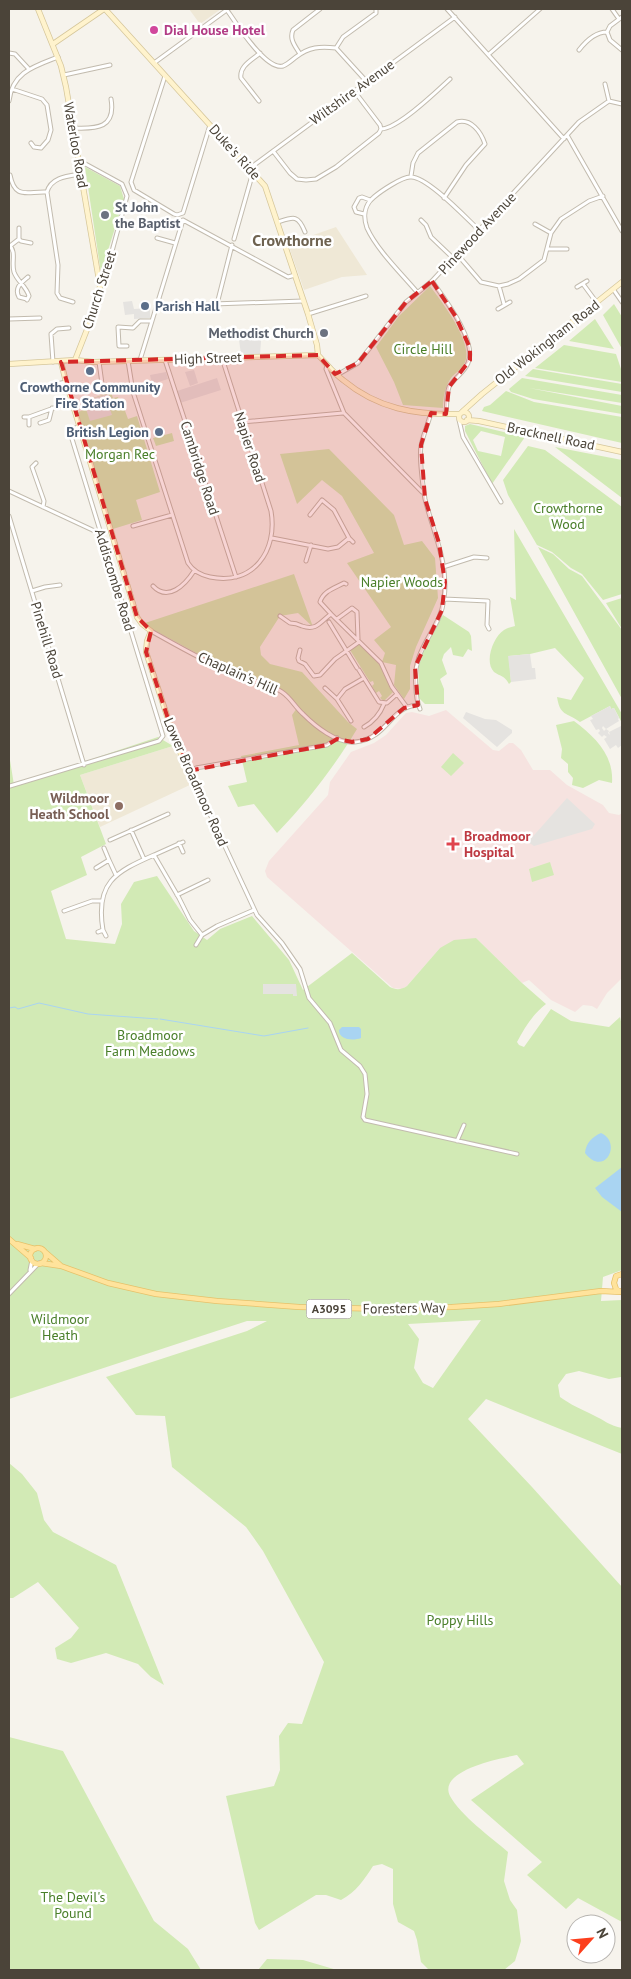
<svg xmlns="http://www.w3.org/2000/svg" width="631" height="1979" font-family="'PT Sans',sans-serif">
<rect width="100%" height="100%" fill="#f6f3ec"/>
<path fill="#efe8d6" d="M189 9H221L200 24Z
M336 227 367 275 342 277 304 290 288 244Z
M173 746 192 784 100 827 80 775Z"/>
<path fill="#f6e3e0" d="M446 710 493 750 499 751 509 743H513L521 750 533 770H550L567 785 603 805 609 813 619 815 622 813V978L607 993 597 1009 592 1006 583 1005 575 1012 551 1000 529 980 522 983 476 938 440 948 407 986 402 989 393 988 267 877 265 871 269 861 328 795 330 782 351 752 374 743 386 735 406 713 412 712 429 716Z"/>
<path fill="#d2eab5" fill-rule="evenodd" d="M85 167 120 186 124 199 101 273Z
M430 286C441 301 476 345 464 364 461 370 455 373 451 378 445 386 443 398 443 408L403 405 394 382 376 347 399 316Z
M614 304 622 317V349L603 315Z
M595 319 614 349 569 341Z
M564 345 616 354 622 372V382L535 368Z
M533 369 622 384V392L525 376Z
M522 378 622 395V403L529 388 622 406V414L533 399 511 392 509 389Z
M506 391 534 402 622 417V443L482 411 484 407 490 405Z
M111 392 113 398 118 397 121 408H124L128 419 137 416 160 492 136 500 142 520 113 529 78 412 92 407 90 399Z
M470 424 525 437 492 484 465 431V426ZM481 431 505 437 501 456 478 451 473 440Z
M172 433 174 441 156 446 153 438Z
M528 446 545 450 622 507V594L603 600 582 574 571 568 552 552 537 545 508 495 503 480Z
M555 447 622 460V498Z
M329 449 394 515 404 545 422 541 435 558 438 598 416 647 410 666V689L404 699 394 685 396 665 382 662 385 653 374 640 391 627 347 563 374 553 342 496 322 480 297 504 280 454Z
M514 529 622 714V723L614 708 611 709 610 706 580 722C566 712 560 716 557 697L571 700 584 678 555 648 530 654 509 656 511 682 509 684C504 675 501 677 494 672 484 662 493 637 504 630 507 628 511 627 515 626L510 597 516 600Z
M538 547 553 554 569 569 582 576 622 630V699Z
M294 574 313 627 298 613 280 616 260 647 261 655 270 664 302 672 348 722 357 729C334 767 308 801 277 833L254 804 238 807 228 786 247 782 241 756 299 745 292 715 297 708 281 691 235 674 152 629 145 623Z
M622 598V629L606 603Z
M443 615 469 632 471 636 472 651 468 649 463 657 453 655 451 647 444 654 442 660 447 674 440 679 444 689V704H425L418 697 419 666 424 648Z
M359 644 381 666 393 692 384 701 380 698 382 696 379 691 376 693 372 686 374 684 373 681 370 682 350 650Z
M574 721C595 737 614 755 612 783L599 780 583 788 572 785 573 778 568 772V764L561 758 562 749 556 725Z
M158 737 173 746 80 775 106 844 81 857 87 875 51 891 66 939 115 944 122 924 121 904 134 882 157 876 194 931 207 940 220 929 252 916 289 960 303 990 352 953 390 987C396 990 401 990 407 986L440 948 454 940 476 938 522 983 546 1004C533 1014 525 1027 517 1042L519 1045 524 1047 551 1009 571 1021 609 1027 620 1017 622 1026V1234H621L622 1235V1270L603 1277 601 1301 622 1300V1375L621 1377 609 1379 579 1371 566 1374 558 1385 560 1397C571 1405 581 1409 593 1415 604 1420 610 1426 622 1428V1454L486 1399 468 1419 532 1487 622 1587V1922L578 1898 566 1909 527 1875 542 1862 471 1800 524 1764 517 1755C502 1758 437 1770 450 1796 460 1815 492 1838 508 1852L504 1881 510 1900 517 1910 521 1941 515 1961 504 1970H429L421 1962 417 1940 414 1931 398 1922 393 1904V1869L382 1864 373 1866C364 1880 356 1892 341 1900L326 1895H316L259 1930 255 1923 226 1796 274 1786 280 1770 279 1736 288 1723 302 1724 324 1662 263 1551 246 1527 172 1467 165 1416 136 1415 106 1377 247 1331 267 1321H247L9 1399V754L14 785ZM481 1320 433 1388 423 1383 414 1368 419 1339 408 1324Z
M453 753 464 763 451 776 441 767Z
M550 862 554 875 532 882 529 869Z
M9 1463 22 1474 37 1493 44 1520 53 1532 116 1565 164 1685 151 1677 138 1664 106 1653 71 1663 57 1659 55 1648 71 1638 79 1628 38 1582 13 1598H9Z
M9 1737 63 1751 154 1921 188 1949 201 1970H9Z
M267 1959 303 1960 337 1970H258Z"/>
<path fill="#e5e3e0" d="M132 301 134 309 150 308V318L134 319V314L125 315 123 302Z
M262 329 260 354H241L238 333 240 330Z
M194 370 198 383 190 386 185 372Z
M166 372 168 379 152 384 150 375Z
M217 378 221 390 180 403 177 391Z
M108 394 114 401 116 407 110 409 112 415 90 421 86 409 93 407 90 399Z
M530 654 532 668H535L536 679 511 682 508 656Z
M610 706 611 709 614 708 619 718 618 719 619 721 606 729 603 726 602 728 604 731 606 729 609 731 608 733 610 735 609 732 621 726 622 745 618 748 616 745 610 749 604 739 607 737 604 735 602 737 598 733 600 731 599 729 596 730 590 720 593 719 591 716Z
M466 712 485 719 496 720 512 730V733L497 747 463 718Z
M567 798 595 824 592 829 534 846 528 842Z
M263 984H296L297 996H293V994H263Z"/>
<path fill="#a9d4f2" d="M342 1027H359L361 1029V1038C353 1041 339 1040 339 1030Z
M601 1133C623 1143 604 1178 585 1153 586 1143 592 1137 601 1133Z
M622 1167V1212L602 1197 595 1188Z"/>
<g fill="none" stroke-linecap="round" stroke-linejoin="round">
<path stroke="#a9d4f2" stroke-width="1" d="M9 1008 15 1007 18 1009 39 1003 88 1014 158 1019
M160 1019 264 1036 308 1028"/>
<g stroke="#c2bbae" stroke-width="5">
<path id="street" d="M447 9 564 139
M612 9 619 19
M227 10C236 23 266 71 283 66 288 64 292 60 296 57 309 47 320 46 336 48L367 82
M607 32 610 40 622 50
M607 32 610 26 622 17
M336 48 343 37 376 13V9
M579 50C586 41 595 32 607 32
M9 53 15 54 28 68
M300 54C295 46 289 39 293 30L320 9
M489 54 540 9
M154 63 228 9
M64 75 110 65
M165 76 131 182 134 190 174 214 177 215 183 213 210 125
M605 84 609 101
M12 89 42 99 47 105 51 130 48 140 41 148 34 147 31 143
M355 92 380 125 381 129
M9 101C12 72 35 66 58 57
M259 101 241 78C239 66 252 60 260 53
M74 128C97 129 116 128 111 99
M381 129C398 129 437 91 450 79
M567 135 622 231
M273 151 290 173 297 179 306 180 316 179 336 167 379 133 381 129
M80 161 122 184 127 196 105 277 100 286
M250 168 455 17
M10 175C15 200 27 191 47 192
M411 176 413 163 418 153 457 122C471 118 481 132 485 144L466 165 444 198
M364 214 356 212 354 207 359 198 362 197 370 200
M421 220 426 225 431 237 453 258
M278 222C293 217 298 214 305 232
M535 224 551 233
M157 238 175 243
M19 239 21 241 31 243
M19 239V228
M234 239 253 172
M9 245C17 252 11 262 14 272 17 281 26 286 29 296L27 300
M10 246 19 239
M547 249H567
M457 254 481 282 499 286 508 284 519 279 544 260 551 233 561 219 589 201 603 196
M432 281C444 298 478 342 468 363 464 373 454 378 449 387 446 395 447 406 446 414
M583 284 597 303
M499 286 504 304
M577 287 587 281
M613 289 622 302
M417 292C401 273 377 250 367 228 363 217 364 205 374 197 381 191 402 177 410 177 426 175 467 219 479 230
M27 299 19 297C14 288 21 283 28 277
M73 302 60 298 57 293 58 265 47 192C51 177 68 176 81 174
M217 304 232 245
M156 306 303 301
M498 309 510 302
M308 314 366 296
M9 319 40 318
M127 346H119L118 327 133 328 140 321H151
M140 360 183 220 288 277 295 275
M165 360 236 577
M128 361 133 392 188 563C193 571 201 575 210 577 253 586 278 551 271 511L222 358
M53 362 51 334 57 329 69 328
M99 362 103 391
M327 365 326 369 344 413 422 492 424 493
M337 375 358 363 406 302 432 281 579 122 609 101 622 104
M42 387 66 382
M24 417H29L62 405 71 399
M459 420 463 437 501 502
M242 422 343 413
M40 423 49 420 52 408
M29 425V417
M36 463 32 467 44 501 43 507
M9 491 101 534
M9 516 84 765
M133 526 172 515
M272 538 328 549 338 547 349 538 334 510 322 500 310 515
M349 538 353 542
M306 561 311 545
M443 567 474 557 487 558
M153 586C168 602 185 585 194 571
M32 591 45 587 60 585
M444 599 488 601 487 625 489 629
M331 614 320 602C323 591 335 588 344 583L346 584
M280 616 290 623C295 623 298 624 302 626 317 631 320 622 331 614L381 663 392 687 406 706
M337 619 352 608 357 612 358 639
M329 622 357 668
M151 631C176 645 209 664 236 675 250 681 269 683 282 692 291 698 295 707 303 714 315 726 337 744 355 742 388 739 390 706 418 705
M300 650 298 658 299 661 305 664 314 676 320 675 335 659 359 642
M359 670 364 678
M325 688 337 699 351 721
M337 699 345 689 364 678 379 702 387 703 397 694
M420 709C417 702 416 695 416 687 411 647 440 632 444 599 449 563 433 532 425 499 423 488 419 456 421 446 423 435 428 424 431 413
M364 727C373 722 380 714 384 704
M337 738 327 745 196 768 193 770 194 780 257 915 282 943 300 969 309 998 330 1023 341 1050 360 1066 365 1074 367 1094 363 1117 365 1120 517 1154
M10 786 159 741 163 736 72 439 74 429 79 426
M131 830 144 859
M110 840 168 814
M179 843 183 852
M104 848 109 860
M154 855 183 842
M96 868 109 860 116 875
M177 895 208 880
M64 911 92 901H102
M103 930 106 936
M98 932 103 930C95 883 115 872 154 855L179 898 190 920 202 935
M196 945 202 935 217 926 254 910
M457 1141 464 1125
M30 1270 32 1260
M9 1294 39 1263"/>
</g>
<g stroke="#d6c79b" stroke-width="6">
<path id="secondary" d="M38 9 61 66 66 87 100 286 97 304 75 360
M105 9 265 186 308 314 317 345 318 355
M53 44 104 9
M318 355C326 363 333 373 343 380 378 409 415 415 459 414
M61 362 66 382 137 617 142 624 151 631 147 641 146 652 176 743 185 763 193 770
M9 364 75 360 94 362 318 355
M459 417a5 5 0 1 1 10 0a5 5 0 1 1-10 0Z
M462 412 482 394 622 282
M467 420 479 421 622 452"/>
</g>
<g stroke="#e6c16a" stroke-width="6">
<path id="primary" d="M9 1239 31 1258
M17 1244 35 1249
M30 1256a8 8 0 1 1 16 0a8 8 0 1 1-16 0Z
M45 1252 60 1265
M41 1263 61 1266 108 1283 156 1294 217 1301 299 1307 387 1309 452 1307 499 1304 601 1291 620 1292
M621 1292 616 1289 614 1283 616 1276 622 1274"/>
</g>
<use href="#street" stroke="#fff" stroke-width="3"/>
<use href="#secondary" stroke="#fff3cd" stroke-width="4.5"/>
<use href="#primary" stroke="#ffe39c" stroke-width="4.5"/>
</g>
<path fill="#d62828" fill-opacity="0.2" stroke="#d62828" stroke-width="4" stroke-dasharray="10 6" stroke-linejoin="round" d="M432 281 456 317 470 348V360L449 387 446 414 431 413 421 445 425 499 439 543 445 582 442 610 415 667 418 705 404 708 368 739 352 742 337 739 327 745 193 770 176 743 146 652 151 631 137 617 61 362 318 355 335 374 358 363 406 302Z"/>
<circle fill="#d1479c" stroke="#fff" stroke-width="2" cx="154" cy="30" r="5"/>
<g fill="#6b7280" stroke="#fff" stroke-width="2">
<circle cx="105" cy="215" r="5"/>
<circle cx="324" cy="333" r="5"/>
</g>
<g fill="#5c6f8a" stroke="#fff" stroke-width="2">
<circle cx="145" cy="306" r="5"/>
<circle cx="90" cy="371" r="5"/>
<circle cx="159" cy="432" r="5"/>
</g>
<circle fill="#8d6e63" stroke="#fff" stroke-width="2" cx="119" cy="806" r="5"/>
<path fill="#e0444e" stroke="#fff" stroke-width="2" d="M450.5 836.5h5v5h5v5h-5v5h-5v-5h-5v-5h5z"/>
<g text-anchor="middle" stroke-width="5" stroke-linejoin="round" paint-order="stroke">
<rect fill="#fff" stroke="#817c74" stroke-width="1" x="306.5" y="1299.5" width="45" height="19" rx="4"/>
<g font-size="12" font-weight="bold" fill="#4b4439">
<text x="329" y="1313">A3095</text>
</g>
<g font-size="14" font-weight="bold" fill="#b23c85" stroke="#fff" text-anchor="start">
<text x="164" y="35">Dial House Hotel</text>
</g>
<g font-size="14" fill="#4b4439" stroke="#fff">
<text transform="translate(352 92) rotate(-36)" y="5">Wiltshire Avenue</text>
<text transform="translate(76 145) rotate(80)" y="5">Waterloo Road</text>
<text transform="translate(235 152) rotate(48)" y="5">Duke's Ride</text>
<text transform="translate(477 233) rotate(-47)" y="5">Pinewood Avenue</text>
<text transform="translate(99 290) rotate(-72)" y="5">Church Street</text>
<text transform="translate(547 342) rotate(-38)" y="5">Old Wokingham Road</text>
<text transform="translate(208 358) rotate(-2)" y="5">High Street</text>
<text transform="translate(551 436) rotate(12)" y="5">Bracknell Road</text>
<text transform="translate(250 447) rotate(72)" y="5">Napier Road</text>
<text transform="translate(200 468) rotate(72)" y="5">Cambridge Road</text>
<text transform="translate(115 580) rotate(73)" y="5">Addiscombe Road</text>
<text transform="translate(47 640) rotate(73)" y="5">Pinehill Road</text>
<text transform="translate(238 673) rotate(24)" y="5">Chaplain's Hill</text>
<text transform="translate(196 782) rotate(66)" y="5">Lower Broadmoor Road</text>
<text transform="translate(404 1308) rotate(-1)" y="5">Foresters Way</text>
</g>
<g font-size="14" font-weight="bold" fill="#5b616d" stroke="#fff" text-anchor="start">
<text x="115" y="212">St John<tspan x="115" dy="16">the Baptist</tspan></text>
<text x="314" y="338" text-anchor="end">Methodist Church</text>
</g>
<g font-size="14" font-weight="bold" fill="#4e5e75" stroke="#fff" text-anchor="start">
<text x="155" y="311">Parish Hall</text>
<text x="90" y="392" text-anchor="middle">Crowthorne Community<tspan x="90" dy="16">Fire Station</tspan></text>
<text x="149" y="437" text-anchor="end">British Legion</text>
</g>
<g font-size="14" fill="#4a7f2a" stroke="#fff">
<text x="423" y="354">Circle Hill</text>
<text x="120" y="459">Morgan Rec</text>
<text x="568" y="513">Crowthorne<tspan x="568" dy="16">Wood</tspan></text>
<text x="402" y="587">Napier Woods</text>
<text x="150" y="1040">Broadmoor<tspan x="150" dy="16">Farm Meadows</tspan></text>
<text x="60" y="1324">Wildmoor<tspan x="60" dy="16">Heath</tspan></text>
<text x="460" y="1625">Poppy Hills</text>
<text x="73" y="1902">The Devil's<tspan x="73" dy="16">Pound</tspan></text>
</g>
<g font-size="14" font-weight="bold" fill="#785e54" stroke="#fff" text-anchor="end">
<text x="109" y="803">Wildmoor<tspan x="109" dy="16">Heath School</tspan></text>
</g>
<g font-size="14" font-weight="bold" fill="#be3a42" stroke="#fff" text-anchor="start">
<text x="464" y="841">Broadmoor<tspan x="464" dy="16">Hospital</tspan></text>
</g>
<g font-size="16" font-weight="bold" fill="#6e6250" stroke="#fff">
<text x="292" y="246">Crowthorne</text>
</g>
</g>
<rect width="631" height="1979" fill="none" stroke="#4b4439" stroke-width="20"/>
<g transform="translate(591 1939) rotate(63)"><circle r="24" fill="#ffffff" stroke="#b7b4b0"/>
<path d="M0-4L9 19L0 12L-9 19Z" fill="#fc3f1d"/>
<text y="-8" font-size="14" font-weight="bold" text-anchor="middle" fill="#4b4439">N</text>
</g>
</svg>
